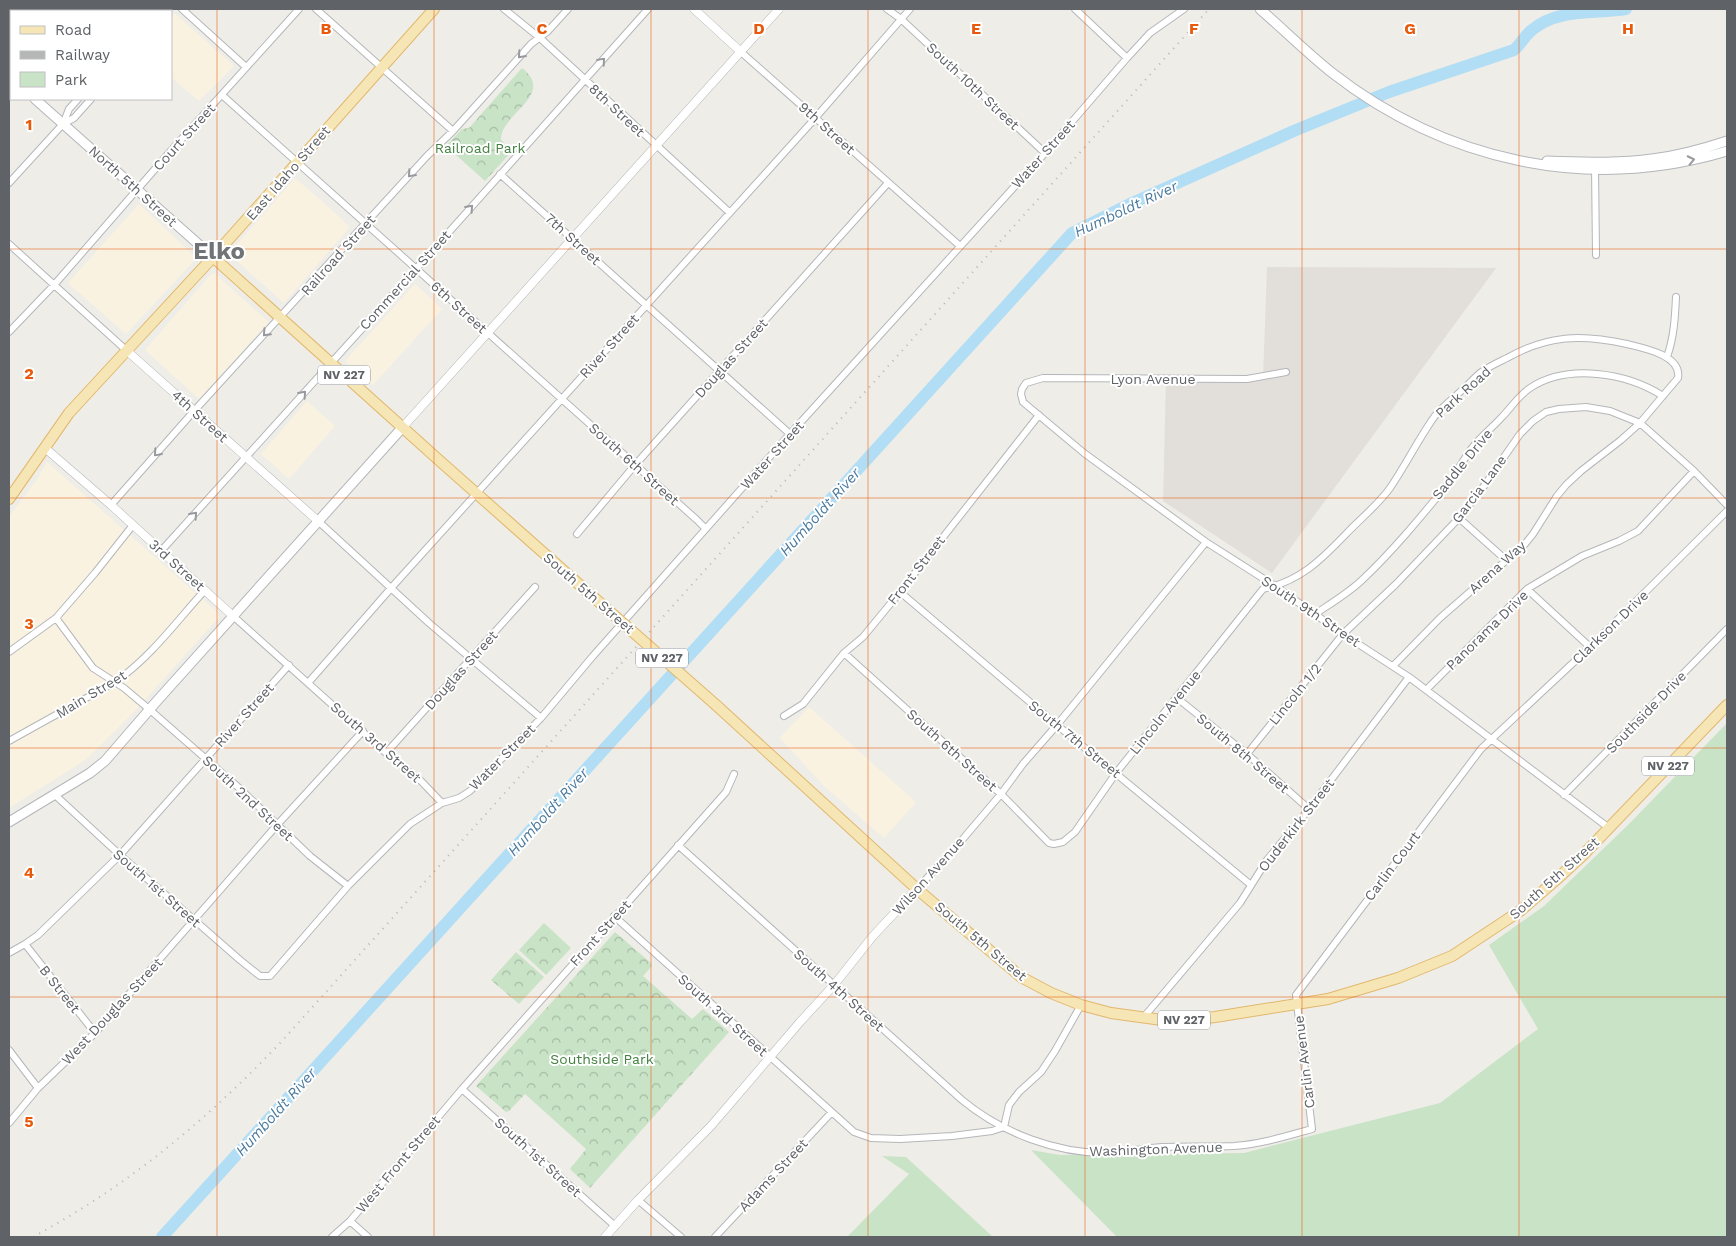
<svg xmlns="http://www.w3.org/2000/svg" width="1736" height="1246" font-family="'Work Sans',sans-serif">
<defs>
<pattern id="forest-crowns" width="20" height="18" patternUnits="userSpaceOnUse" patternTransform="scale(1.25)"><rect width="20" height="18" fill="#c9e3c7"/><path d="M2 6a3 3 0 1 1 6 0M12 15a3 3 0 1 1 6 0" fill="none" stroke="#a6bba5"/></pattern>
</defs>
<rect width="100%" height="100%" fill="#efede7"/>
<path fill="#faf2e1" d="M174 13 234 66 199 101 171 77V17Z
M295 178 323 202 350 227 284 303 230 255 231 251Z
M139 204 195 257V260L126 334 68 283Z
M214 273 269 322 199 399 145 350 211 274Z
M415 284 442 309 373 385 345 361Z
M307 401 335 426 289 479 261 454Z
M47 462 216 611 219 617 134 712 87 759 9 808V517L36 481Z
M809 707 916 802 884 838 824 786 780 738Z"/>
<path fill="#e2ded9" d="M1267 267 1496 268 1272 573 1163 501 1166 382 1263 378Z"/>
<path fill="#c9e3c7" d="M1727 723V1237H1117L1031 1150 1060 1155 1244 1153 1440 1103 1538 1029 1489 945 1544 906 1629 824Z
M882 1156 906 1157 993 1237H847L909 1174Z"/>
<path fill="url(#forest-crowns)" d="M522 68C557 95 499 115 501 140L512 151 485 181 446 146 462 129 469 128Z
M544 923 571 948 546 975 519 950Z
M615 932 651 963 652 966 643 976 692 1019 703 1009 729 1032 590 1188 570 1169 586 1149 525 1094 509 1111 506 1112 476 1086Z
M516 952 544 977 519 1004 491 980Z"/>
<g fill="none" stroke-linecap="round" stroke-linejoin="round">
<path stroke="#b1ddf5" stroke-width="12" d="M162 1237 1072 233 1130 204 1296 130 1389 92 1514 50C1521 44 1525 35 1532 30 1558 8 1594 14 1626 9"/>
<g stroke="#b4b7ba" stroke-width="8">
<path id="minor" d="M126 9 129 11
M182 9 246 67
M316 9 453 131
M504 9 540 38 729 212
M887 9 901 19 1045 153
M1075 9 1127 58
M29 11 31 9
M163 11 166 9
M9 34 11 31
M741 52 960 246
M222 95 697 520 706 529
M63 124 69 109 78 99
M1595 166 1596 255
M500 174 790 434
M9 183 63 124 74 118 91 99
M9 244 126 350
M9 332 54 285 169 153 299 9
M1667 357C1674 337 1675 318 1676 297
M1286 372 1247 379 1043 378 1026 383 1022 389 1021 394 1023 402 1084 453 1206 542 1275 586 1343 634 1409 677 1609 828
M111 505 194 411 427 156 453 131 531 44 548 31 568 9
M1459 518 1506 560
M318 521 429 623 541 718
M577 534 635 465 888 183
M161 551 416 269 648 9
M1527 589 1590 647
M900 592 1057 725 1251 885
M1315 614C1330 604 1347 594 1361 581 1392 552 1420 518 1447 485 1456 474 1463 460 1472 448 1480 437 1492 428 1501 418 1511 408 1518 396 1530 388 1568 363 1627 373 1663 396
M233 616 395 761 421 781 442 803
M56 618 93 668 124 688 149 709 238 787 310 856 348 886
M9 652 56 618 95 573 133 525
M844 653 1001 794 1049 843 1054 844 1063 842 1075 832 1116 773 1263 589C1300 581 1320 561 1346 534 1360 519 1378 505 1390 488 1405 466 1417 442 1432 420 1439 409 1452 400 1461 391 1469 385 1475 376 1483 371 1490 366 1499 362 1507 358 1548 335 1581 334 1627 344 1643 348 1682 355 1678 378L1640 423 1621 440 1581 471 1566 485 1557 496 1533 534 1525 544 1440 618 1393 666
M308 683 392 587 810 124 910 9
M1426 690 1527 589 1582 556 1619 541 1638 531 1694 471
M1177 698 1247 754 1309 809
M784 716 803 704 844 653 863 637 900 592 1039 415
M9 741 115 682C150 658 176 622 205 590
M387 752 535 587
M1247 754 1343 634 1396 584 1459 518 1484 486 1520 434 1533 421 1546 412 1559 409 1586 407 1610 411 1640 423 1694 471 1727 505
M54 794 120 855 240 960 260 976H270L348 886 410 824 442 803 459 798 470 791 541 718 593 656 790 434 1045 153 1127 58 1150 33 1184 9
M1564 795 1727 629
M678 845 962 1100C1002 1133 1057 1154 1109 1153 1127 1152 1144 1148 1162 1147 1186 1146 1210 1147 1234 1146 1261 1144 1287 1136 1312 1129L1296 995 1481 749 1590 647 1727 511
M917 889 962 840 1001 794 1023 764 1057 725 1206 542
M614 916 854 1132 871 1138 900 1139 952 1136 992 1131 1004 1127
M25 944 95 1033
M9 953 25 944 38 935 120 855 289 665
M1143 1018 1240 903 1267 860 1309 809 1409 677
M9 1050 38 1088
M462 1089 615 1226
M9 1123 38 1088 95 1033 277 825 363 731
M1004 1127 1009 1105 1019 1092 1041 1072 1055 1051 1081 1005
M638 1200 681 1237
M350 1221 368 1237
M332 1237 350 1221 462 1089 726 792 734 774
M715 1237 831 1113"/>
</g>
<g stroke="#b4b7ba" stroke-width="9">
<path id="tertiary" d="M694 9 741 52
M126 350 318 521
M402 428 779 9
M45 448 111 505 233 616
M605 1237 638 1200 711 1126 800 1022 834 985 873 936 917 889"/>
</g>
<g stroke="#b3b6ba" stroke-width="11">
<path id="secondary" d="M1260 9C1284 30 1306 52 1331 72 1445 161 1587 193 1727 151
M9 75 11 77
M35 99 213 257
M1547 161C1582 162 1617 164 1652 159 1677 156 1703 149 1727 141
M9 822 90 773 105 761 156 702 402 428"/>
</g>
<g stroke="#e1b86e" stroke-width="12">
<path id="primary" d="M213 257 441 462 608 610
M9 499 69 413 213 257 434 9
M716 705 917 889 1021 977 1051 993 1081 1005 1111 1013 1162 1020 1179 1021 1215 1017 1328 999 1398 978 1452 956 1520 911 1557 879 1583 855 1727 705"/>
</g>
<use href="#minor" stroke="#fff" stroke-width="6"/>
<use href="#tertiary" stroke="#fff" stroke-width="8"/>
<use href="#secondary" stroke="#fff" stroke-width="9"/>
<use href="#primary" stroke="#f6e6b5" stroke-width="10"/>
<path stroke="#b5b6b6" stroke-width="2" stroke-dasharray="1 6" stroke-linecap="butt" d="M33 1237C129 1185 207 1120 282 1041L1209 9"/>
<g stroke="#e1b86e" stroke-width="12" stroke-linecap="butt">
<path id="primary-bridge" d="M608 610 716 705"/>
</g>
<use href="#primary-bridge" stroke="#f6e6b5" stroke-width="10"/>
</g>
<defs><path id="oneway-chevron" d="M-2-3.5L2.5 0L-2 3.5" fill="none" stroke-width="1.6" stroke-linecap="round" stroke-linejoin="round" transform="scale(1.25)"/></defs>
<g stroke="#97999c">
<use href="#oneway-chevron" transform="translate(521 55) rotate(132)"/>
<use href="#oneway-chevron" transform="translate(602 61) rotate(-49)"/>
<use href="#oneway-chevron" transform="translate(1691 160) rotate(-12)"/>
<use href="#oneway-chevron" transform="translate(411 174) rotate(132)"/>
<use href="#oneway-chevron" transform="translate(470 208) rotate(-48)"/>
<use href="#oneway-chevron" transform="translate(266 333) rotate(133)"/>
<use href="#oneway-chevron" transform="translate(303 394) rotate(-48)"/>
<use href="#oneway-chevron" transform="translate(157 453) rotate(131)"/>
<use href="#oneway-chevron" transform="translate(194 515) rotate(-48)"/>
</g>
<path fill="none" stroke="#e8590c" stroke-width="1" stroke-opacity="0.55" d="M217 9V1237M434 9V1237M651 9V1237M868 9V1237M1085 9V1237M1302 9V1237M1519 9V1237M9 249H1727M9 498H1727M9 748H1727M9 997H1727"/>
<g text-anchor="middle" stroke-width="4" stroke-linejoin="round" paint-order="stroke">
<g fill="#fff" stroke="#8f9194" stroke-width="1">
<rect x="318" y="365.5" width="52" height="19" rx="4"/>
<rect x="636" y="648.5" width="52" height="19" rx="4"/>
<rect x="1642" y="756.5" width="52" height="19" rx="4"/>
<rect x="1158" y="1010.5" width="52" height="19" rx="4"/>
</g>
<g font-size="12" font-weight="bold" fill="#5f6266">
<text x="344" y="379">NV 227</text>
<text x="662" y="662">NV 227</text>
<text x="1668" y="770">NV 227</text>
<text x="1184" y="1024">NV 227</text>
</g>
<g font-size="14" fill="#5f6266" stroke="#fff">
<text transform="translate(973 86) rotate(43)" y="5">South 10th Street</text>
<text transform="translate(617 110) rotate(43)" y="5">8th Street</text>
<text transform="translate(827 128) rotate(42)" y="5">9th Street</text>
<text transform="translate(184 137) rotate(-48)" y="5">Court Street</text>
<text transform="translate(1043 154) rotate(-48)" y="5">Water Street</text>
<text transform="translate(288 173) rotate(-49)" y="5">East Idaho Street</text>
<text transform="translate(133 186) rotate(42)" y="5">North 5th Street</text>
<text transform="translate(573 239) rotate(42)" y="5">7th Street</text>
<text transform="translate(338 255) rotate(-48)" y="5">Railroad Street</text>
<text transform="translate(405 280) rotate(-48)" y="5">Commercial Street</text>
<text transform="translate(459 307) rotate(42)" y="5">6th Street</text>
<text transform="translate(609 346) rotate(-48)" y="5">River Street</text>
<text transform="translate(731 358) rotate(-48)" y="5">Douglas Street</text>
<text x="1153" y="384">Lyon Avenue</text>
<text transform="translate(1463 392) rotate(-42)" y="5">Park Road</text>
<text transform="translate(200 416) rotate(42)" y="5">4th Street</text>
<text transform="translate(772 455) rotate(-48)" y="5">Water Street</text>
<text transform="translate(634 464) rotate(42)" y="5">South 6th Street</text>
<text transform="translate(1462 464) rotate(-51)" y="5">Saddle Drive</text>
<text transform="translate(1479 489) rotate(-53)" y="5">Garcia Lane</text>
<text transform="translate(177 565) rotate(42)" y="5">3rd Street</text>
<text transform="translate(1497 567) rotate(-42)" y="5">Arena Way</text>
<text transform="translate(916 570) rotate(-52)" y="5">Front Street</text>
<text transform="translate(589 593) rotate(41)" y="5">South 5th Street</text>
<text transform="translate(1311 611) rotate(34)" y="5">South 9th Street</text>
<text transform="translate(1610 627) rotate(-44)" y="5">Clarkson Drive</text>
<text transform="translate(1487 630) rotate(-44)" y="5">Panorama Drive</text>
<text transform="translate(461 670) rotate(-48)" y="5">Douglas Street</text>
<text transform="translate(91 694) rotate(-31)" y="5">Main Street</text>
<text transform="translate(1295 694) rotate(-51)" y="5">Lincoln 1/2</text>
<text transform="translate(1165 712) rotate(-51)" y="5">Lincoln Avenue</text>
<text transform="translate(1646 712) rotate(-46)" y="5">Southside Drive</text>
<text transform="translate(244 715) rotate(-48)" y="5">River Street</text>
<text transform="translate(1075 739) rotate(39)" y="5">South 7th Street</text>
<text transform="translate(376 742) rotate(41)" y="5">South 3rd Street</text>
<text transform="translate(952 750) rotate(42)" y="5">South 6th Street</text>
<text transform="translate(1243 753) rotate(40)" y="5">South 8th Street</text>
<text transform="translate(502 757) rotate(-45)" y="5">Water Street</text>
<text transform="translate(248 798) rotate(43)" y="5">South 2nd Street</text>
<text transform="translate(1296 825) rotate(-52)" y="5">Ouderkirk Street</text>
<text transform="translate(1392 866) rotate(-53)" y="5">Carlin Court</text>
<text transform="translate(928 876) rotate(-48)" y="5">Wilson Avenue</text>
<text transform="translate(1554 878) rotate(-42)" y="5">South 5th Street</text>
<text transform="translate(157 888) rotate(41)" y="5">South 1st Street</text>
<text transform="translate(600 933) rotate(-48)" y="5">Front Street</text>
<text transform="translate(981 941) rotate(40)" y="5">South 5th Street</text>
<text transform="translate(60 989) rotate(52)" y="5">B Street</text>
<text transform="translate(839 990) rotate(42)" y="5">South 4th Street</text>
<text transform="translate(112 1011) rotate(-47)" y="5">West Douglas Street</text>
<text transform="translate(723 1015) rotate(42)" y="5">South 3rd Street</text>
<text transform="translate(1304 1062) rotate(-97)" y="5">Carlin Avenue</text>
<text transform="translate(1156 1149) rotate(-2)" y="5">Washington Avenue</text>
<text transform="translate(538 1157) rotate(42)" y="5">South 1st Street</text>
<text transform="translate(398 1164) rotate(-50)" y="5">West Front Street</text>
<text transform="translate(773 1175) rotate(-47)" y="5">Adams Street</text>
</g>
<g font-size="14" fill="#438241" stroke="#fff">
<text x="480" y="153">Railroad Park</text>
<text x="602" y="1064">Southside Park</text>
</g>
<g font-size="15" font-style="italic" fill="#4c7a9d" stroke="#fff">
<text transform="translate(1126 209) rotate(-25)" y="5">Humboldt River</text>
<text transform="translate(820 512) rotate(-48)" y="5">Humboldt River</text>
<text transform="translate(548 812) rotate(-48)" y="5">Humboldt River</text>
<text transform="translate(276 1112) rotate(-48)" y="5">Humboldt River</text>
</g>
<g font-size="24" font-weight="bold" fill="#707477" stroke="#fff">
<text x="219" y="259">Elko</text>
</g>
</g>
<g font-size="16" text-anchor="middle" font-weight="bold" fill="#e8590c" stroke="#fff" stroke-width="4" stroke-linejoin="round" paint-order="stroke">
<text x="326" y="34">B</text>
<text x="542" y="34">C</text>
<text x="759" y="34">D</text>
<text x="976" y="34">E</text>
<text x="1194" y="34">F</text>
<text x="1410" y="34">G</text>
<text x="1628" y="34">H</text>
<text x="29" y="130">1</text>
<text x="29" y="379">2</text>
<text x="29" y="629">3</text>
<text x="29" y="878">4</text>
<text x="29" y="1127">5</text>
</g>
<rect width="1736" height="1246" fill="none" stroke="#5f6266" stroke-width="20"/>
<rect x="10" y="10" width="162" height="90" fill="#ffffff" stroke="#bfc0c2"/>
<rect x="20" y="26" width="25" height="8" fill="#f6e6b5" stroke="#bfc0c2"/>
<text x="55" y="35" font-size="15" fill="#5f6266">Road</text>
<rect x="20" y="51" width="25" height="8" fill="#b5b6b6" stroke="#bfc0c2"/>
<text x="55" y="60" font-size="15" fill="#5f6266">Railway</text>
<rect x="20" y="72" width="25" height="15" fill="#c9e3c7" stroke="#bfc0c2"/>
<text x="55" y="85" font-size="15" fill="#5f6266">Park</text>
</svg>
